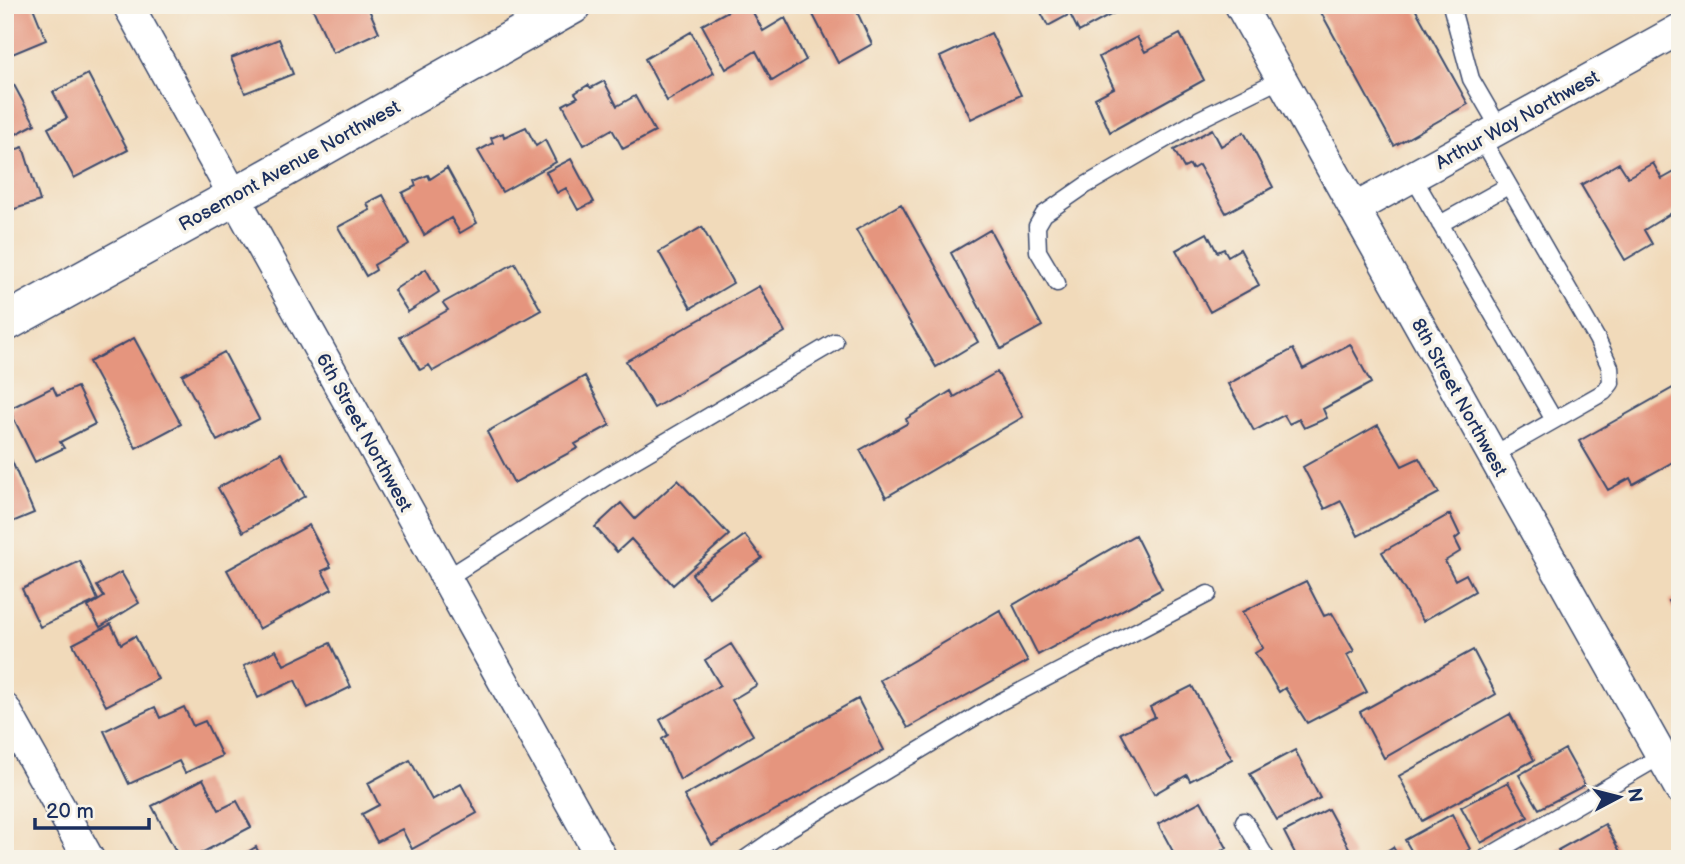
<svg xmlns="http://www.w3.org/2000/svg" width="1685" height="864" font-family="'Balsamiq Sans',sans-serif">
<rect width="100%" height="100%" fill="#f7f3e8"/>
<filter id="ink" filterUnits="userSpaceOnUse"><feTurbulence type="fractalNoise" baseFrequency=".0143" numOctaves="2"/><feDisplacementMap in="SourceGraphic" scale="14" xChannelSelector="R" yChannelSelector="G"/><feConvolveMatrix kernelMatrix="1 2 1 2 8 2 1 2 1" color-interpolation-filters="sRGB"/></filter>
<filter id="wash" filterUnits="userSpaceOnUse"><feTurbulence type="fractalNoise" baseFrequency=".00686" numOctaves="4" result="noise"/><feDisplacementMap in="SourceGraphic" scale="28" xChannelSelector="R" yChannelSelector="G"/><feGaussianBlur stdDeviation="1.57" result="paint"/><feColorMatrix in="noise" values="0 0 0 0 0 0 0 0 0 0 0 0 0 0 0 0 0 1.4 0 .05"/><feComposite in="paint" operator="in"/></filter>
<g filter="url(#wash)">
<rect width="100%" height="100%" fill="#f1daba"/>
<g id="blocks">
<path fill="#e5957e" d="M5 5H32L46 40 5 57Z
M317 5H367L379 32 333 53 312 7Z
M739 5H749L763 31 785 18 806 60 772 81 756 51 726 69 702 25Z
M808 5H870L857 12 872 44 838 63Z
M1037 5H1129L1079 32 1070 14 1048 26Z
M1317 5H1413L1468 104 1394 146Z
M691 32 714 73 667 101 645 59Z
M991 33 1021 95 971 119 940 57Z
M1180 34 1204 80 1110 132 1095 98 1114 88 1099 57 1137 37 1145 52Z
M279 39 293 74 245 93 231 58Z
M88 74 128 150 74 178 48 128 67 118 53 92Z
M604 81 617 106 635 96 655 132 623 149 612 129 584 145 563 105 578 97 575 93 588 85 591 88Z
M14 85 35 124 5 140V90Z
M526 127 536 146 545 140 556 162 502 192 478 151 493 143 491 138 503 133 504 137Z
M1212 129 1221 146 1244 132 1273 187 1226 213 1199 165 1192 169 1190 165 1184 168 1174 150Z
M23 147 40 201 5 212V153Z
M571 159 594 202 578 210 566 188 557 193 546 172Z
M1619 163 1628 177 1653 163 1662 179 1680 169V212L1678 209 1644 230 1652 244 1625 260 1581 185Z
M447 168 477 223 460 233 451 218 424 235 402 193 416 186 414 181 428 175 430 179Z
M383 195 409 244 374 265 376 270 366 276 338 227 370 210 367 203Z
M901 204 978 342 936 367 856 230Z
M702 227 733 283 691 308 659 252Z
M990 230 1042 326 1001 349 951 253Z
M1207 233 1217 252 1224 249 1228 256 1240 249 1259 285 1210 312 1176 250Z
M515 263 541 310 433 371 429 365 420 370 400 337 448 310 443 303Z
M426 269 439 292 408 312 394 290Z
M759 286 785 332 654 408 626 361Z
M134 338 181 424 136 448 89 362Z
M1350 344 1371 383 1323 409 1327 418 1304 428 1299 419 1289 424 1284 415 1254 431 1228 384 1293 349 1303 369Z
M224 352 259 419 217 441 182 375Z
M997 372 1023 417 886 497 860 450 908 423 906 419 951 391 954 397Z
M585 376 610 425 575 444 578 448 514 483 487 432Z
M1680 384V451L1675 453 1678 459 1633 484 1630 478 1608 490 1579 441Z
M53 387 57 396 77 387 95 424 60 442 64 448 35 462 9 409Z
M1378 425 1402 466 1419 458 1439 493 1358 536 1341 501 1325 509 1303 467Z
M5 445 34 513 5 525Z
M281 453 305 496 243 532 218 488Z
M678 480 729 535 673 585 631 539 617 552 595 527 621 503 635 519Z
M1450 514 1460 535 1455 539 1461 551 1445 561 1455 580 1466 574 1475 591 1423 621 1382 552Z
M309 525 331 567 322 571 332 589 259 629 227 570Z
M745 535 762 558 709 597 692 574Z
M1135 535 1162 589 1038 655 1013 605Z
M80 561 98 600 40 627 22 589Z
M121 572 139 603 100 627 88 607 104 597 97 586Z
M1306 581 1324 616 1332 613 1354 651 1347 655 1367 692 1307 723 1285 688 1279 692 1255 653 1263 648 1242 612Z
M1680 596V621L1669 601Z
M1000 610 1028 661 908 728 880 680Z
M111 624 121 644 135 636 158 679 106 706 73 644Z
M330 643 351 687 308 708 295 680 258 698 244 666 276 650 284 665Z
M731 644 757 685 732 700 753 735 680 780 662 739 668 735 660 720 720 685 705 660Z
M1473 650 1496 694 1384 758 1360 712Z
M1192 686 1232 759 1190 781 1187 775 1154 794 1121 733 1155 717 1150 707Z
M858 699 884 750 712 845 684 796Z
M155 707 160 718 184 707 193 726 205 721 222 756 185 773 179 761 129 784 104 731Z
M1510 714 1534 760 1422 821 1399 776Z
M1565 749 1585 785 1539 809 1519 775Z
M1295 750 1320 798 1277 820 1250 774Z
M410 760 432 800 461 784 477 813 412 849 402 829 377 842 362 814 379 805 368 783Z
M203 779 219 810 237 801 251 827 190 859H180L152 806Z
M1508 782 1528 817 1481 843 1461 807Z
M1201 801 1227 848 1208 859H1177L1158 824Z
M1328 809 1354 857 1351 859H1298L1284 832Z
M1452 814 1470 849 1453 859H1416L1405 840Z
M1605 824 1624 859H1563L1558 850Z
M256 847 262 859H236Z
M1393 847 1400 859H1374Z"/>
</g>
</g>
<g filter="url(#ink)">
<use href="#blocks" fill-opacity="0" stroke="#3b496c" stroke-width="2"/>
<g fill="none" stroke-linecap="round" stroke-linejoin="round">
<g stroke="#3b496c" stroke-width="19">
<path id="service" d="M1451 5 1471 79 1500 129
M1482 139 1597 339 1610 367 1611 383 1604 392 1493 455
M1413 177 1554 420
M1440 224 1508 186
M1057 283 1038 251 1037 226 1044 214 1086 185 1200 119 1281 79
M447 578 606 477 835 342
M1244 821 1267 859
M745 859 787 830 1000 702 1208 594
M1484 859 1661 756"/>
</g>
<g stroke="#3b496c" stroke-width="33">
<path id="minor" d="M128 5 602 859
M1240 5 1680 789
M1354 209 1680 29
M5 709 89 859"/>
</g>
<g stroke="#3b496c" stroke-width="40">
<path id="tertiary" d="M5 323 234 197 573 5"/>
</g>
<use href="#service" stroke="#fff" stroke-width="16"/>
<use href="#minor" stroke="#fff" stroke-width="30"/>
<use href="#tertiary" stroke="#fff" stroke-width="37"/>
</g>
</g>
<g text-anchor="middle" stroke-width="7" stroke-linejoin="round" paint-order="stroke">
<g font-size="19" fill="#1b2f5e" stroke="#f7f3e8">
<text transform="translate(1517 119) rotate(-29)" y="7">Arthur Way Northwest</text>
<text transform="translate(289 165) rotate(-29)" y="7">Rosemont Avenue Northwest</text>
<text transform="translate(1460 397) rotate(61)" y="7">8th Street Northwest</text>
<text transform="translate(365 432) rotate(61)" y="7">6th Street Northwest</text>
</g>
</g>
<rect width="1685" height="864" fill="none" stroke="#f7f3e8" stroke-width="28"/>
<g transform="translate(1619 797) rotate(83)" stroke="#f7f3e8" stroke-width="5" paint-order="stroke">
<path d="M0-5L12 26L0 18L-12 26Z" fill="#1b2f5e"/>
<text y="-10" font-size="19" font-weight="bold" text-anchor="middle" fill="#1b2f5e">N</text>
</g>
<path d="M35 818v10h114v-10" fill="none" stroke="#1b2f5e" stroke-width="3.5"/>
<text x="46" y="818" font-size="21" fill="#1b2f5e" stroke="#f7f3e8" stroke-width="5" paint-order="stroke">20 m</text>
</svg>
